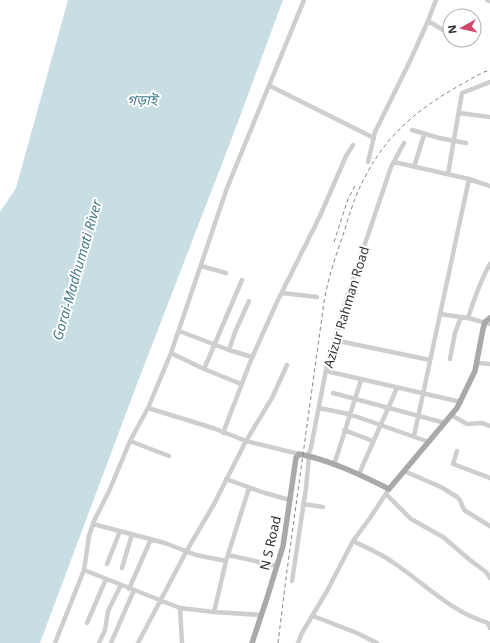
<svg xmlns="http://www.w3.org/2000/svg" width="490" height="643" font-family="'Noto Sans','Noto Sans Bengali',sans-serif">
<rect width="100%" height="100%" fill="#fff"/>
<path fill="#c8dee3" d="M68 0H283L235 130 137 384 40 643H0V212L16 188Z"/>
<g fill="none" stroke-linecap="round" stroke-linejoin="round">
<path stroke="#cecece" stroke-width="4.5" d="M487 0 490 1
M428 21 445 31
M270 86 374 138
M459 113 490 117
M412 130 439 138 466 143
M368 162 375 132 410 61 428 21 436 0
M394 162 469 179 490 186
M414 167 424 135
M448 174 462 93 490 82
M201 266 226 273
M282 293 317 297
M440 314 468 318 490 324
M468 318C474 300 480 281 490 264
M179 331 229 350 252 357
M334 340 430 360
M229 350 235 332 249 301
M171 353 204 369 241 384
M450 359 455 333 461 317
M477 363 490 364
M204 369 242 280
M326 371 461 402
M333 393 445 423
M148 408 213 428 246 441 299 454
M319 408 349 414 429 442
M451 415 467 424 482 423 490 426
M344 430 373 441
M223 433 251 360 276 304 320 216 346 156 353 145
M414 436 469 179
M130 441 169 456
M457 451 453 464 490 478
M308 456 311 447 328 360 346 300 391 167 404 143
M334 465 361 380
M404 471 441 487 457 497 460 500 464 510 490 526
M359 474 397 388
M226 479 265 493 290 500
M386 494 411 519 443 537 470 560 486 572 490 578
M303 504 323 507
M93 524 165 543 196 555 226 561
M353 541C367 548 382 554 394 563 425 584 451 612 488 623L490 628
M228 555 277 566
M107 564 120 531
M122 568 132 534
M84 570 180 608 214 612 262 615
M292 581 306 488 309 456
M129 589 151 539
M180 608 182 643
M214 612 226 561 249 488
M313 616 357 633 377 643
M87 623 106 579
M55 643 84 570 89 536 94 521 110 489 130 441 148 408 171 353 227 188 304 0
M99 643 105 630 108 611 121 585
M111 643 134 590
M138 643 186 552 214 504 246 441 272 398 287 365
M298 643 302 633 327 591 353 541 370 518 389 489"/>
<path stroke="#a9a9a9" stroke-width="5.5" d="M252 643 267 598 283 546 296 458 299 454C330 460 361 475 389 489L457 408 475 371 483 329 485 322 490 318"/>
<path stroke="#868686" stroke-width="1" stroke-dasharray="4 3" stroke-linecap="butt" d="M334 242 348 199 356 184
M278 643 286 578 324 302C328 278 336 255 344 232 350 213 355 195 365 177 392 124 433 99 484 72L490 70"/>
</g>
<g text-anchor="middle" stroke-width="4" stroke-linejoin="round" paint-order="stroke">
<g font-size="13" fill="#313131" stroke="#fff">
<text transform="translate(346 307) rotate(-73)" y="5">Azizur Rahman Road</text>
<text transform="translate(270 543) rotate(-77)" y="5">N S Road</text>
</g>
<g font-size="14" font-style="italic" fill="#477b8b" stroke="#fff">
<text x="142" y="105">গড়াই</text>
<text transform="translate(77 270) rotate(-74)" y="5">Gorai-Madhumati River</text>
</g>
</g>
<g transform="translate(462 28) rotate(262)"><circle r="19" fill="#ffffff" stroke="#adadad"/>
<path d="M0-3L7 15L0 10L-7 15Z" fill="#d34869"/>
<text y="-6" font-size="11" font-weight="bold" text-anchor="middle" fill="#313131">N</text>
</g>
</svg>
